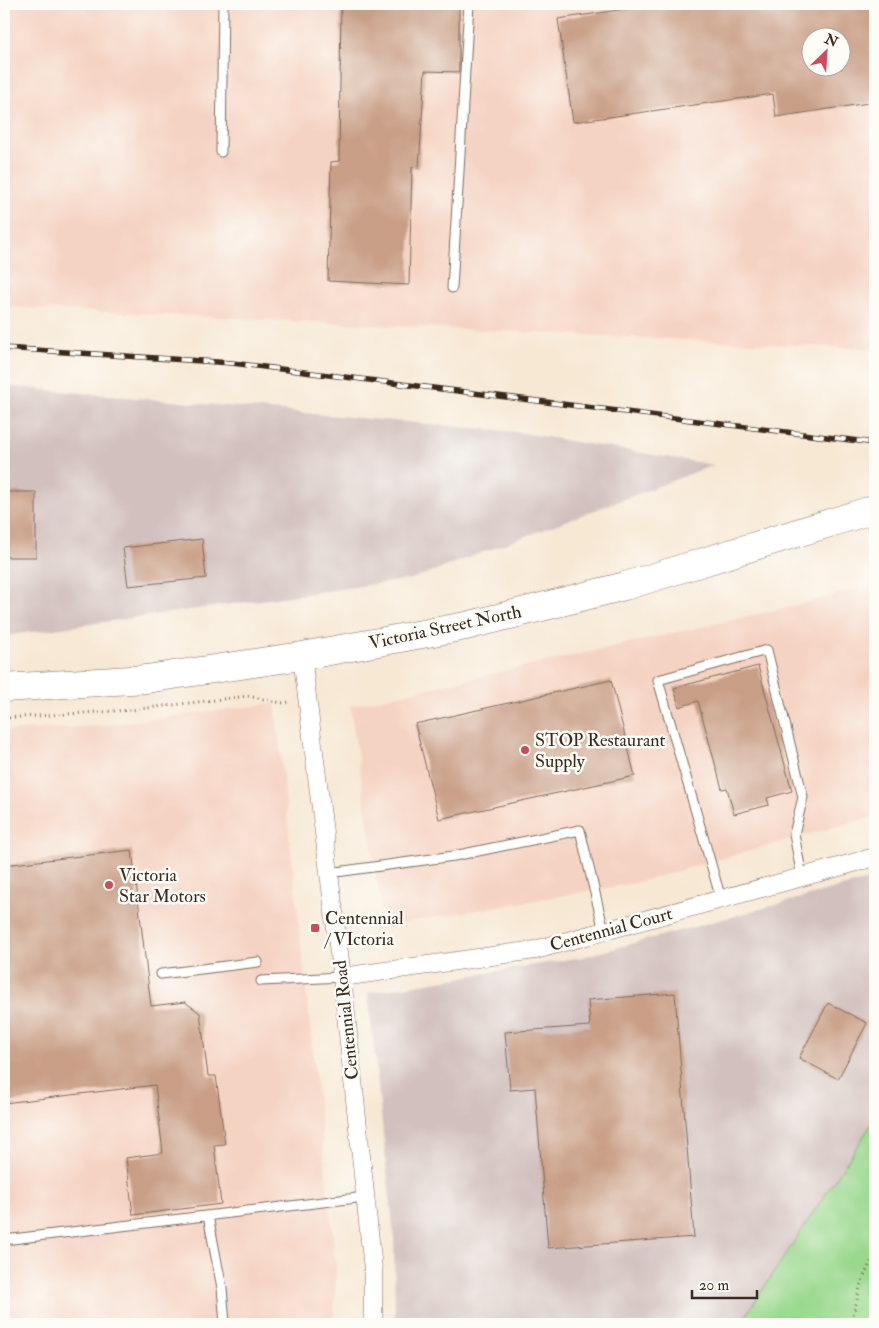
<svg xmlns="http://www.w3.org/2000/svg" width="879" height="1328" font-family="'IM FELL Double Pica',serif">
<rect width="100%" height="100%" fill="#fdfcf7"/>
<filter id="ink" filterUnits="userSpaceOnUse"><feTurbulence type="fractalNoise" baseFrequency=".02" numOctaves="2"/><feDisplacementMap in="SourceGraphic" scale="10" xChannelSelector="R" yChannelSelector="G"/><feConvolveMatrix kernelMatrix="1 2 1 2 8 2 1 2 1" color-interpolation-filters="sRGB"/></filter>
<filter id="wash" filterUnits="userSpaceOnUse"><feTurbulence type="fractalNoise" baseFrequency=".0096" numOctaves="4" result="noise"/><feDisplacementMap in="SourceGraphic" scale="20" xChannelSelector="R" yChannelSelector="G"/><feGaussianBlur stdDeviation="1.12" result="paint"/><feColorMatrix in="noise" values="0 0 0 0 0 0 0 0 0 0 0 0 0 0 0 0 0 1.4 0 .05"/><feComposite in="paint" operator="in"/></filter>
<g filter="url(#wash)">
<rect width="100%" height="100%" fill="#f7e8d4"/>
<path fill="#f5d3c2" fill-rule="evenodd" d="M4 4H875V349L4 307ZM812 38H842V68H812Z
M875 584V816L635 883 384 926 350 706 794 606Z
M275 703 336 1266 334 1324H4V731L99 726Z"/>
<path fill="#d1c0bd" d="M4 386 516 432 714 465 412 579 4 636Z
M875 878V1119L740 1324H395L394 1236 368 993 582 957Z"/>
<path fill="#9ad88e" stroke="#6a8156" d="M875 1119V1324H740Z"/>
<g id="blocks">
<path fill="#c99e86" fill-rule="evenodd" d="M341 4H459V72L425 71 419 168 412 167 409 285 328 281 331 162 339 161Z
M638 4H873L875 18V102L776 117 773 94 573 122 558 19 639 7ZM812 38H842V68H812Z
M4 492H36V557H4Z
M202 539 206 578 128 586 123 548Z
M758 666 792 791 767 798 769 805 734 814 727 788 722 789 698 701 679 707 674 688Z
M611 680 635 776 439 819 415 724Z
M132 850 151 1006 185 1002 200 1013 208 1076H216L225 1144 214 1145 221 1204 133 1215 126 1158 163 1153 155 1085 4 1103V865Z
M675 993 694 1237 548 1248 535 1088 510 1090 505 1032 590 1026 588 1000Z
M828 1003 867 1023 838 1079 799 1058Z"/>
</g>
</g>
<g filter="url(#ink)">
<use href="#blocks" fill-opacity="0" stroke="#7d6c5e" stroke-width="1"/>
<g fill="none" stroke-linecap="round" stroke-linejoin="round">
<g stroke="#7d6c5e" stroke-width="11">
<path id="service" d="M221 152 223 4
M452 288 469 4
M329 873 454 856 580 830 604 931
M721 899 658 680 767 650 803 797 794 834 802 877
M161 974 258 962
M261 981 342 977
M208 1216 222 1288 225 1324
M4 1240 365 1197"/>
</g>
<g stroke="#7d6c5e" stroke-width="19">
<path id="minor" d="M302 656 342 977 373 1269V1324
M342 977 535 950 875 857"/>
</g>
<g stroke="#7d6c5e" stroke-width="29">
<path id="primary" d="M4 688 146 679 302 656 466 626 625 586 875 509"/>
</g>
<path stroke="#7d6c5e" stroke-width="3" stroke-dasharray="1 4" stroke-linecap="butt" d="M4 718 131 710 248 696 282 703 289 702
M851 1324 861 1283 875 1252"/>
<use href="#service" stroke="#fff" stroke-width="9"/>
<use href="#minor" stroke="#fff" stroke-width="18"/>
<use href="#primary" stroke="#fff" stroke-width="28"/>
<g stroke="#3b2a1e" stroke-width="5.5">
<path id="rail" d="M4 348 232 363 875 443"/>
</g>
<use href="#rail" stroke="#fdfcf7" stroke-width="4" stroke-dasharray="11" stroke-linecap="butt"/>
</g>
</g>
<g fill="#d1495b" stroke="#fdfcf7" stroke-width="2">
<circle cx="525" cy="750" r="5"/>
<circle cx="109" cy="885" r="5"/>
<rect x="310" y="923" width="10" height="10" rx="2.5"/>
</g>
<g text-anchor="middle" stroke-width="5" stroke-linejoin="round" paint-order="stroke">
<g font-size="18" fill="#3b2a1e" stroke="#fdfcf7">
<text transform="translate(445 627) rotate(-12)" y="6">Victoria Street North</text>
<text transform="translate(611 929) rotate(-15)" y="6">Centennial Court</text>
<text transform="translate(346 1020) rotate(-96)" y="6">Centennial Road</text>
</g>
<g font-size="18" fill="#3b2a1e" stroke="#fdfcf7" text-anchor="start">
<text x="535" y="746">STOP Restaurant<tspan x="535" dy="21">Supply</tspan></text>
<text x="119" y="881">Victoria<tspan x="119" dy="21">Star Motors</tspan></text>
<text x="325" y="924">Centennial<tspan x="325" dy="21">/ VIctoria</tspan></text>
</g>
</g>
<rect width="879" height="1328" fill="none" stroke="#fdfcf7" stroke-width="20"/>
<g transform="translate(826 52) rotate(25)"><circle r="24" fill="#fdfcf7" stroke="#afa8a0"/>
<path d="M0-4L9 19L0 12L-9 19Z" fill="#d1495b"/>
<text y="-8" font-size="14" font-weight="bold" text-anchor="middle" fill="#3b2a1e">N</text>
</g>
<path d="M692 1290v8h65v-8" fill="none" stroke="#3b2a1e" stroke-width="2.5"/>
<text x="699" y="1290" font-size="15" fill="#3b2a1e" stroke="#fdfcf7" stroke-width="4" paint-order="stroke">20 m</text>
</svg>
